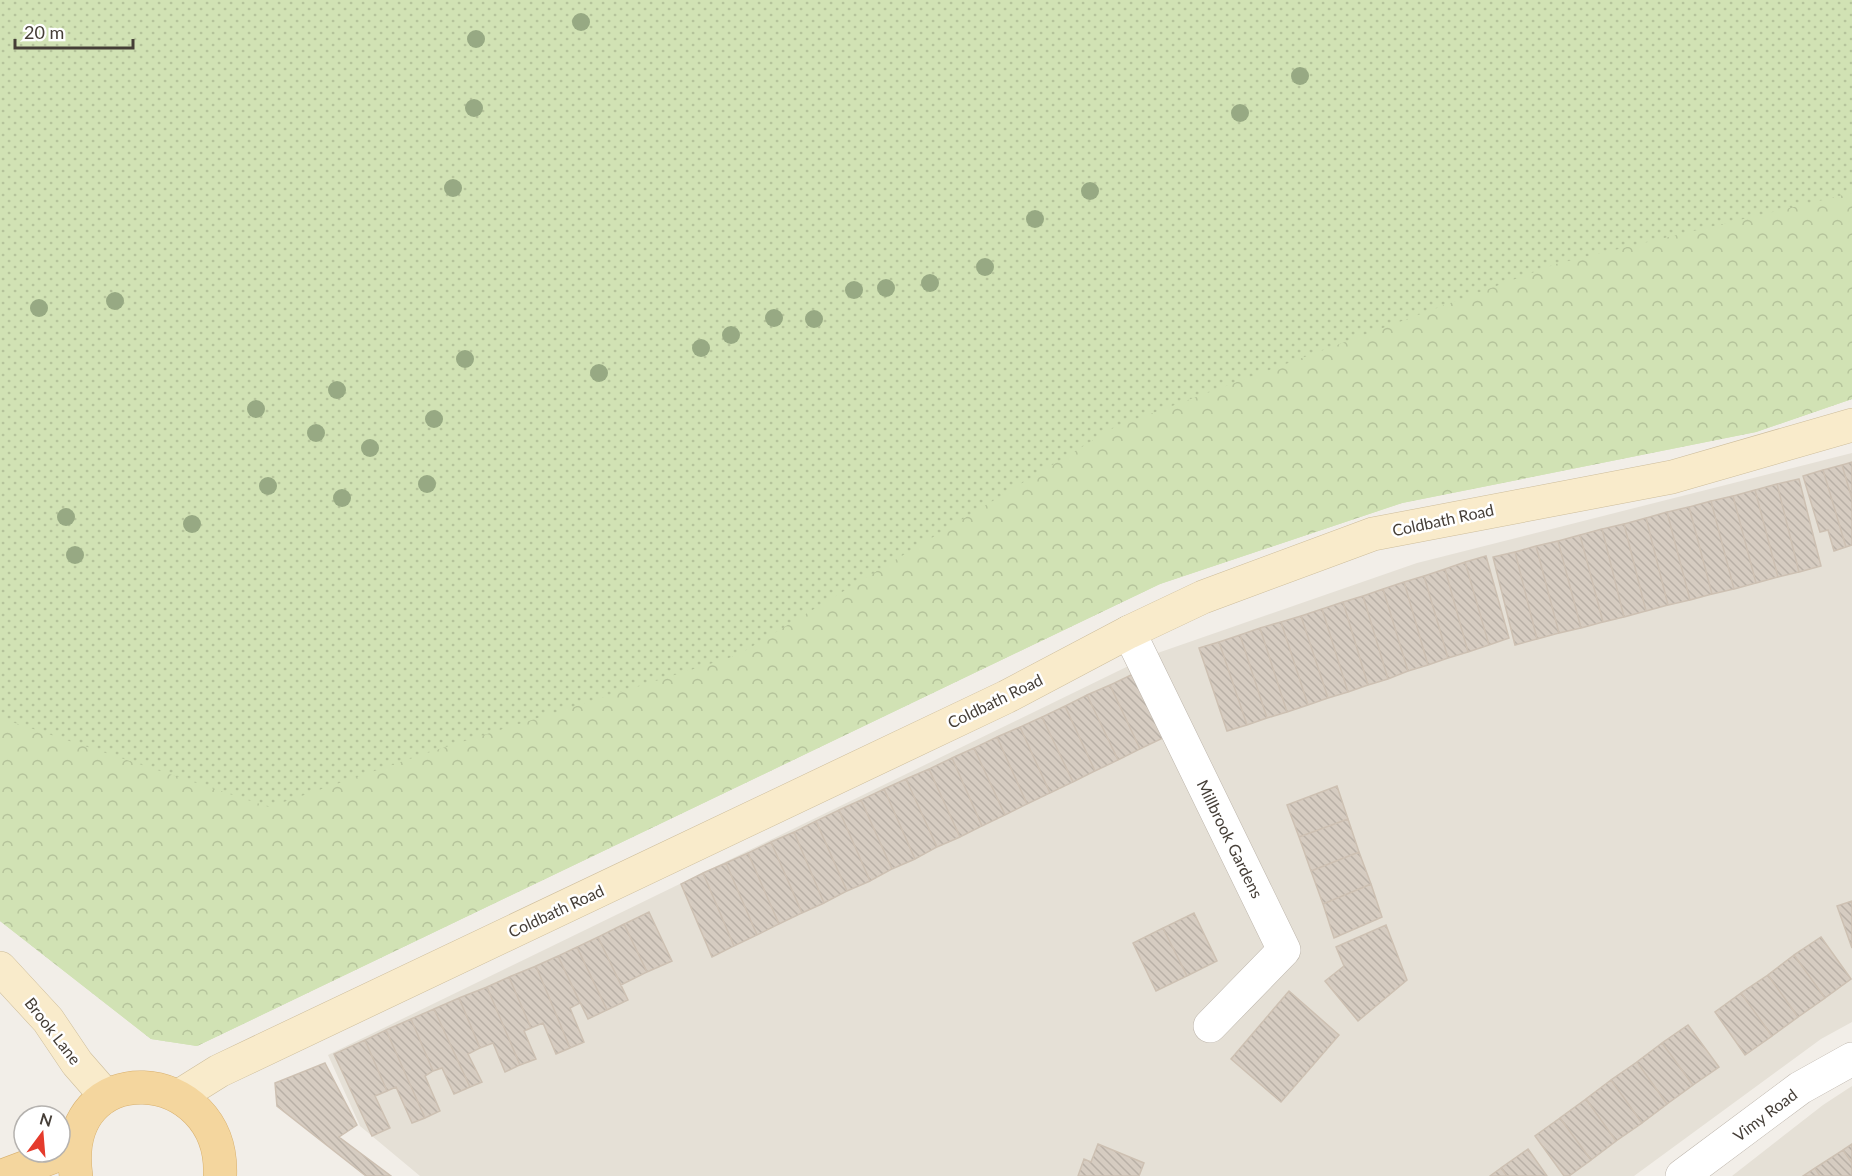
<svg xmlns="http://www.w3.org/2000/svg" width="1852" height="1176" font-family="Lato,sans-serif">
<defs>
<pattern id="grass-dots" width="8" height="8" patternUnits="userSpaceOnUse" patternTransform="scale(1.5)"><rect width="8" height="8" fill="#d1e2b4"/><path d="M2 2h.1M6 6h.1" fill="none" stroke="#b5c39b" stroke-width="1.8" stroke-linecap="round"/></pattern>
<pattern id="forest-crowns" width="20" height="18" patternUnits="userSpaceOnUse" patternTransform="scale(1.5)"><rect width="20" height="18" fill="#d1e2b4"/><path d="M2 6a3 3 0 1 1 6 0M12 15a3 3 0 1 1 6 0" fill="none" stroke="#b5c39b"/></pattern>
<pattern id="building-back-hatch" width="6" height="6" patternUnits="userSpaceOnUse" patternTransform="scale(1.5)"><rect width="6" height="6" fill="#d6ccc1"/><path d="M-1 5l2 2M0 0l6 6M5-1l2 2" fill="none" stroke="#b9b0a6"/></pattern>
</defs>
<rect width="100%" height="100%" fill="#f2eee8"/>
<path fill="#e5e0d6" d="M1852 453V1022L1821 1039 1634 1176H420L360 1126 328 1055 1149 656 1417 563Z
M1852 1086V1176H1732L1823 1105Z"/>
<path fill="url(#grass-dots)" d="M0 0H1852V399L1756 432 1402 503 1160 584 197 1046 151 1039 0 921Z"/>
<path fill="url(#forest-crowns)" d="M1852 193V399L1756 432 1402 503 1160 584 197 1046 151 1039 0 921V718L269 807 433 751 738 655 1115 427 1556 264Z"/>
<path fill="url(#building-back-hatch)" stroke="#cdc0b2" stroke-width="1.5" d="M1852 462V499L1842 465Z
M1842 465 1852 499V545L1846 547 1823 470Z
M1823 470 1846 547 1834 551 1828 530 1820 532 1803 476Z
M1799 479 1821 566 1799 572 1777 484Z
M1777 484 1799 572 1778 577 1755 490Z
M1755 490 1778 577 1756 583 1733 496Z
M1733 496 1756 583 1734 589 1711 501Z
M1711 501 1734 589 1712 594 1689 507Z
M1689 507 1712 594 1690 600 1667 512Z
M1667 512 1690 600 1668 605 1646 518Z
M1646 518 1668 605 1646 611 1624 524Z
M1624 524 1646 611 1624 617 1602 529Z
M1602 529 1624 617 1603 622 1580 535Z
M1580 535 1603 622 1581 628 1558 541Z
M1558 541 1581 628 1559 633 1536 546Z
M1536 546 1559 633 1537 639 1515 552Z
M1515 552 1537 639 1515 645 1493 557Z
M1486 556 1509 638 1489 645 1465 562Z
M1465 562 1489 645 1468 652 1445 569Z
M1445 569 1468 652 1448 658 1424 576Z
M1424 576 1448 658 1428 665 1404 582Z
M1404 582 1428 665 1408 671 1383 589Z
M1383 589 1408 671 1388 679 1363 596Z
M1363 596 1388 679 1368 685 1343 602Z
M1343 602 1368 685 1348 692 1322 609Z
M1322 609 1348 692 1328 698 1301 616Z
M1301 616 1328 698 1308 705 1281 622Z
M1281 622 1308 705 1287 712 1260 628Z
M1260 628 1287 712 1267 718 1240 635Z
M1240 635 1267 718 1247 725 1219 642Z
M1219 642 1247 725 1227 731 1199 648Z
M1133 674 1163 738 1140 749 1110 685Z
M1110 685 1140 749 1118 760 1087 695Z
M1087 695 1118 760 1095 771 1065 706Z
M1065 706 1095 771 1073 782 1042 717Z
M1042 717 1073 782 1050 793 1020 727Z
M1020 727 1050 793 1027 804 997 737Z
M997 737 1027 804 1005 815 974 748Z
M974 748 1005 815 982 826 952 758Z
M952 758 982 826 960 837 929 769Z
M929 769 960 837 937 847 906 779Z
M906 779 937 847 915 859 884 789Z
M1337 786 1348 819 1299 837 1287 805Z
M884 789 915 859 892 869 861 800Z
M861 800 892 869 870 881 839 810Z
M839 810 870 881 847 891 816 821Z
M1348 819 1359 852 1311 871 1299 837Z
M816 821 847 891 824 903 794 832Z
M794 832 824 903 802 913 771 842Z
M771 842 802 913 779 924 748 853Z
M1359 852 1371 884 1323 904 1311 871Z
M748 853 779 924 757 935 726 863Z
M726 863 757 935 734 946 703 873Z
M703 873 734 946 712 957 681 884Z
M1371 884 1382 917 1334 938 1323 904Z
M1852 901V948L1837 906Z
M649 912 672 961 647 972 624 924Z
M1194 913 1217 961 1187 976 1163 928Z
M624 924 647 972 621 985 598 937Z
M1386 925 1407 980 1358 1021 1325 981 1344 966 1336 947Z
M1163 928 1187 976 1156 991 1133 943Z
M598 937 628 1000 607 1010 577 947Z
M1821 937 1851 979 1825 998 1794 955Z
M577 947 607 1010 588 1019 558 956Z
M1794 955 1825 998 1798 1017 1768 975Z
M558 956 580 1003 570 1008 584 1042 570 1048 536 966Z
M536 966 570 1048 556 1054 543 1023 531 1028 509 977Z
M1768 975 1798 1017 1772 1036 1741 993Z
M509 977 531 1028 524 1031 536 1059 520 1065 487 987Z
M487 987 520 1065 505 1072 493 1043 480 1048 459 998Z
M1289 991 1339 1035 1281 1102 1231 1059Z
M1741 993 1772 1036 1745 1055 1715 1012Z
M459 998 480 1048 468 1054 482 1082 470 1087 434 1009Z
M434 1009 470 1087 454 1094 442 1068 433 1071 411 1019Z
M411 1019 433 1071 425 1076 440 1111 425 1118 386 1030Z
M1688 1025 1719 1067 1693 1085 1662 1043Z
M386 1030 425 1118 412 1123 396 1087 387 1091 365 1040Z
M365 1040 387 1091 375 1096 390 1128 372 1136 334 1054Z
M1662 1043 1693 1085 1667 1104 1637 1062Z
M1637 1062 1667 1104 1642 1123 1611 1080Z
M325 1063 357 1125 339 1137 391 1176H366L277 1106 275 1083Z
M1611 1080 1642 1123 1616 1141 1586 1099Z
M1586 1099 1616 1141 1591 1160 1560 1118Z
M1560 1118 1591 1160 1569 1176H1564L1535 1136Z
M1098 1144 1144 1163 1139 1176H1078L1084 1159 1091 1162Z
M1852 1144V1163L1843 1150Z
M1528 1149 1547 1176H1507L1501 1168Z
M1843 1150 1852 1163V1176H1820L1815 1168Z
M1501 1168 1507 1176H1490Z
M1815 1168 1820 1176H1803Z"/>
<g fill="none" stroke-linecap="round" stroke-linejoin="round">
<g stroke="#bdb5ab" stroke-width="34">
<path id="street" d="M1129 632 1284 950 1210 1026
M1682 1176 1800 1088 1852 1059"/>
</g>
<g stroke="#cdbd9b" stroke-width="34">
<path id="secondary" d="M0 968 48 1020 77 1063 105 1095
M179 1096 219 1071 1006 697 1129 632 1203 597 1373 534 1672 477 1852 425"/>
</g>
<g stroke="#d8b170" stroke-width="34">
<path id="primary" d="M2 1176 74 1149
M76 1176C59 1052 225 1064 220 1176"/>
</g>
<use href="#street" stroke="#fff" stroke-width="33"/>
<use href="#secondary" stroke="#f9ebcb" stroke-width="33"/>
<use href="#primary" stroke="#f4d69e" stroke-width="33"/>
</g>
<g fill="#97a983">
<circle cx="581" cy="22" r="9"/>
<circle cx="476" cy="39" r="9"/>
<circle cx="1300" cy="76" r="9"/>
<circle cx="474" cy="108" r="9"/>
<circle cx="1240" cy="113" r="9"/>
<circle cx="453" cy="188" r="9"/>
<circle cx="1090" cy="191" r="9"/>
<circle cx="1035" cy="219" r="9"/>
<circle cx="985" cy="267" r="9"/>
<circle cx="930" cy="283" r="9"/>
<circle cx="886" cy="288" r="9"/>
<circle cx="854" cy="290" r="9"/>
<circle cx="115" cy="301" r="9"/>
<circle cx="39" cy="308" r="9"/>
<circle cx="774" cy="318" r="9"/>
<circle cx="814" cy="319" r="9"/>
<circle cx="731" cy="335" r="9"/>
<circle cx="701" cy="348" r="9"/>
<circle cx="465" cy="359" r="9"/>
<circle cx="599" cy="373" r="9"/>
<circle cx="337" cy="390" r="9"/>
<circle cx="256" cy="409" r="9"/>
<circle cx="434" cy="419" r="9"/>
<circle cx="316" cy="433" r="9"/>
<circle cx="370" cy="448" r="9"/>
<circle cx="427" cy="484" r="9"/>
<circle cx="268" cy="486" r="9"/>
<circle cx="342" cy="498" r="9"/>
<circle cx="66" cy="517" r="9"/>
<circle cx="192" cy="524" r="9"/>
<circle cx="75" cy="555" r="9"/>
</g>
<g text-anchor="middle" stroke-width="5" stroke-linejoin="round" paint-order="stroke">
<g font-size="16" fill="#453e37" stroke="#fff">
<text transform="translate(1443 520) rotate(-12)" y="6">Coldbath Road</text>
<text transform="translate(995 701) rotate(-26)" y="6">Coldbath Road</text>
<text transform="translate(1230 839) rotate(64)" y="6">Millbrook Gardens</text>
<text transform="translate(556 911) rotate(-25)" y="6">Coldbath Road</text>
<text transform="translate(53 1031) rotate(52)" y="6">Brook Lane</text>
<text transform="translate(1765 1115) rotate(-37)" y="6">Vimy Road</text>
</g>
</g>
<g transform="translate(42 1134) rotate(16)"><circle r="28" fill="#ffffff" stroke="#b5b2af" stroke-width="1.5"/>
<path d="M0-4.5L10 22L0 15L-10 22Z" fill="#e53b2c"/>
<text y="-9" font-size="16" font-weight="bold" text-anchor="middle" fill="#453e37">N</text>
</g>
<path d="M15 39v9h118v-9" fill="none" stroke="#453e37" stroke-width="3"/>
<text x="24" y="39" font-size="18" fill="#453e37" stroke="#ffffff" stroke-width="4.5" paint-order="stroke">20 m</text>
</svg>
